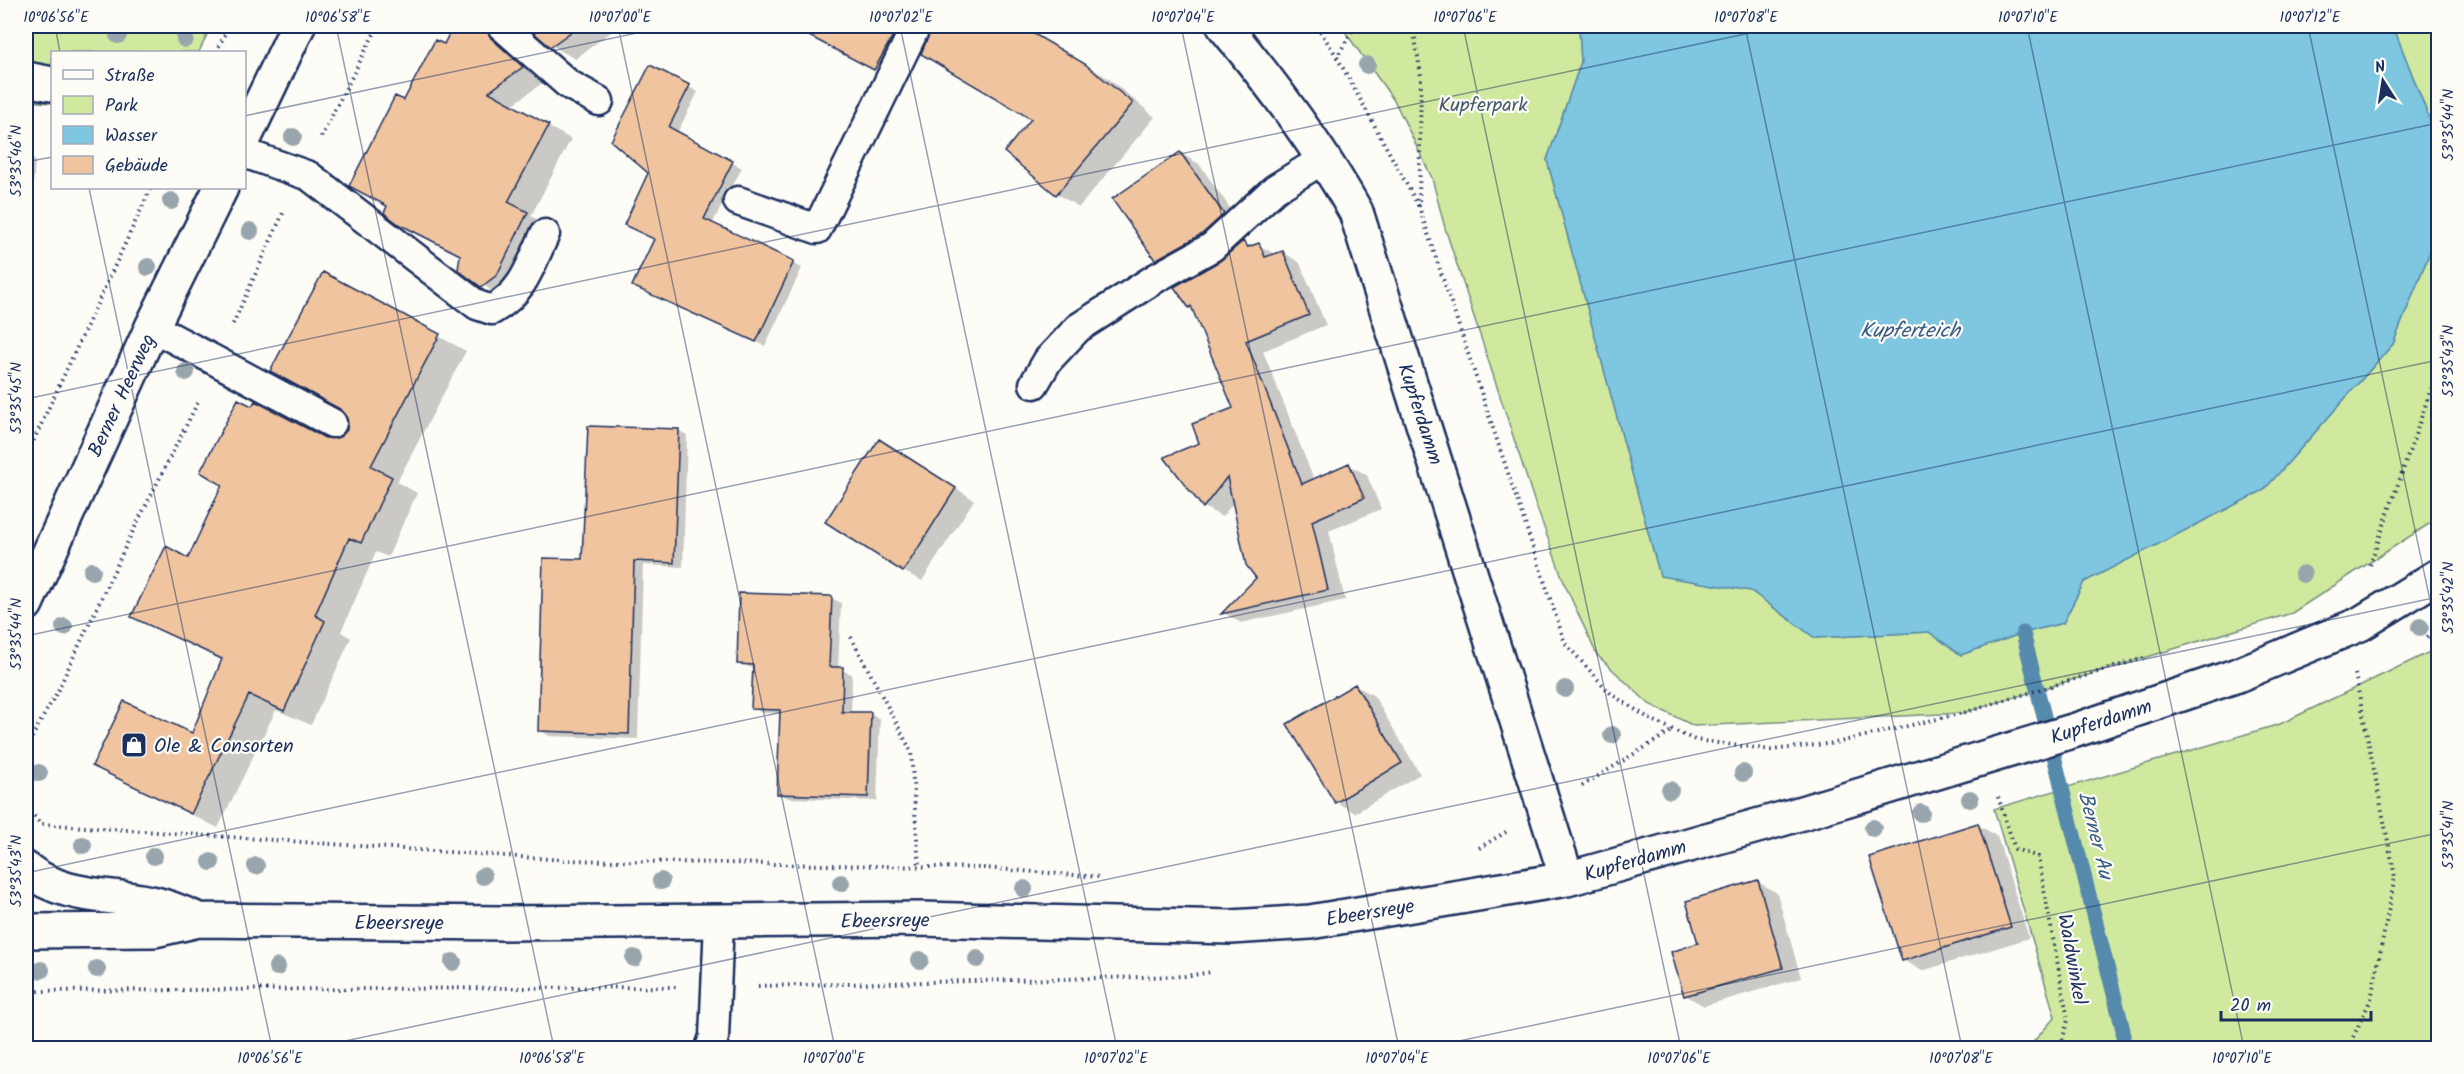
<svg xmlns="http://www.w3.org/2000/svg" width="2464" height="1074" font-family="Kalam,sans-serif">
<rect width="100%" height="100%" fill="#fdfcf7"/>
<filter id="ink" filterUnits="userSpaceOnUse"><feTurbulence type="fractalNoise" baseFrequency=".0167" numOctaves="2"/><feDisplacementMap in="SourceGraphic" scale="12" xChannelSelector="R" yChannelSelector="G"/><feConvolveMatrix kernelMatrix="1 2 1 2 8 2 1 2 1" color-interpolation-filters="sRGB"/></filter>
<g filter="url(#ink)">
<path fill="#d0e99e" stroke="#768c7e" stroke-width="1.5" d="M26 26H211L199 52H52V103L26 101Z
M1341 26H1579L1581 62 1547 160 1660 575 1751 591 1815 638 1929 632 1961 655 2023 633 2063 623 2084 582 2264 490 2393 344 2433 244V128L2393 26H2438V518L2292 613 1963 713 1694 726 1649 704 1597 655 1565 585 1534 500 1445 228 1432 178 1395 102Z
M2438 648V1048H2028L2055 1017 1994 809 2280 724Z"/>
<path fill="#7fc6e0" stroke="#578aac" stroke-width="1.5" d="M1579 26H2393L2433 128V244L2393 344 2264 490 2084 582 2063 623 2023 633 1961 655 1929 632 1815 638 1751 591 1660 576 1547 160 1581 62Z"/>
<path fill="#0003" d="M455 26H518L545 81 511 106 571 139 531 216 550 227 505 300 460 269 461 255 389 206 404 102 444 46Z
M527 26H619L575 59 551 45Z
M791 26H932L924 31 897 81Z
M934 26H1018L1108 78 1155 117 1079 207 1057 194 1006 152 1033 119 923 53Z
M689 87 698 92 677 133 742 168 712 224 802 268 765 346 644 290 656 240 626 225 650 172 613 141Z
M26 128 31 131 29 157 35 160 26 302Z
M1180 153 1199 164 1242 225 1175 270 1156 259Z
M1243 243 1252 247 1259 245 1276 255 1283 252 1300 263 1326 325 1263 351 1314 480 1349 465 1367 475 1381 509 1329 531 1345 600 1241 623 1224 613 1258 578 1234 502 1222 517 1204 507 1167 457 1201 444 1235 409 1194 309 1190 307 1221 263Z
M323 274 466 351 397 482 417 493 388 557 376 552 341 632 351 638 311 725 276 710 218 828 94 766 192 735 223 661 133 617 189 560 324 439H341L348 431Z
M678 430 687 435 683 567 643 565 638 739 549 736 540 730 584 560Z
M899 451 974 500 922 581 903 571Z
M831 598 841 603 838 669 852 674 851 714H870L880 719 877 801 788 798 778 793 781 714 762 713 753 708 754 669 739 663Z
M1355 685 1374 696 1420 774 1355 813 1336 802Z
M1978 825 1997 836 2029 938 1922 971 1903 960Z
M1758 882 1777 893 1801 978 1704 1006 1685 995 1700 944Z"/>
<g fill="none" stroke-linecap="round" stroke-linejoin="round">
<path stroke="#578aac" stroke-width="15" d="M2023 633 2123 1030V1048"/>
</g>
<path fill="#f0c49f" stroke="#1b2f5e" stroke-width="1.5" d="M453 26H486L491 38 523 67 489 92 549 125 508 202 528 212 497 275 481 287 458 270 460 255 397 223 384 213 387 206 349 186 395 96 404 100 435 40 444 44Z
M526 26H579L550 47Z
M790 26H898L874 70Z
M932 26H1021L1085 64 1133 103 1056 195 1004 152 1031 119 921 54Z
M650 65 690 85 669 127 733 161 704 219 794 261 756 342 632 286 654 239 624 225 648 173 611 141Z
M1180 152 1224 214 1202 234 1155 260 1112 199Z
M1243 241 1248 247 1259 243 1265 257 1283 251 1309 315 1246 341 1302 484 1349 463 1364 498 1312 521 1328 590 1221 614 1256 578 1246 565 1227 477 1203 508 1164 457 1199 443 1192 424 1233 408 1191 306 1189 308 1174 287 1220 261Z
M323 272 440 334 371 466 392 477 361 543 349 538 315 615 325 621 284 711 249 695 191 814 92 766 124 701 192 733 222 659 131 617 166 546 188 558 222 485 200 472 238 399 252 406 255 401 325 438 340 437 347 430 346 415 340 409 270 371Z
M588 426 679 429 674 563 634 561 629 734 538 731 543 558 582 559Z
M879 439 956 488 903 572 825 522Z
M739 593 832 596 829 667H843L842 712H871L868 797 777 794 780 710 751 709 753 665 737 664Z
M1355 684 1402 763 1335 803 1287 724Z
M1978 823 2011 927 1902 961 1869 857Z
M1758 880 1783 968 1684 996 1671 952 1698 943 1686 901Z"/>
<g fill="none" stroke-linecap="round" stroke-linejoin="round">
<g stroke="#1b2f5e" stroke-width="33">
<path id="service" d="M502 26 568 84 599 101
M244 153 309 176 477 305 492 310C524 292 530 266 545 234
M738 201 817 229 916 26
M152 327 332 423
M1034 384 1048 360 1078 328 1156 278 1212 247 1275 189 1325 158
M710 1048 714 1037 719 922"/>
</g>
<g stroke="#1b2f5e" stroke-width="38">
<path id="minor" d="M1224 26C1273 85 1318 145 1356 212L1567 879
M26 79 52 84
M26 869C65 899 105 893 151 903 167 906 184 914 199 920
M26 931 155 930 199 920 504 923 921 919 1231 927 1310 922 1567 879 1782 819 2076 730 2235 676 2360 624 2438 576"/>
</g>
<g stroke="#1b2f5e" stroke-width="38">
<path id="tertiary" d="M244 139 298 26
M26 604 152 327 221 188"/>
</g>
<path stroke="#1b2f5e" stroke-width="4" stroke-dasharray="1.5 4.5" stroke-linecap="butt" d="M1317 26 1337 57
M1355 26 1337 57 1419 207
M1413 26 1421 76 1419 207 1565 643 1611 694 1650 719 1695 740 1771 750 1835 743 1963 713 2147 657
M216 52 229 26
M321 137 378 26
M233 324 284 211
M26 457 151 188
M2370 565 2438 369
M851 637 911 751 919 867
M2427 637 2438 631
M26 748 58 690 130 537 199 400
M1582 786 1673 730
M1998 797 2015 849 2038 857 2068 1020 2060 1048
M26 807 41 824 564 860 985 868 1099 877
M1479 848 1506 832
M758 986 1185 976 1212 972
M26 991 676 987
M2348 1048 2371 999 2395 877 2355 674"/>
<use href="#service" stroke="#fdfcf7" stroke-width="28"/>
<use href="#minor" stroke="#fdfcf7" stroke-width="33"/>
<use href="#tertiary" stroke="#fdfcf7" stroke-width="33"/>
</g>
<g fill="#99a5ac">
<circle cx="118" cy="35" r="9"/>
<circle cx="185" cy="39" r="9"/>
<circle cx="1367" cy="65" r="9"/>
<circle cx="293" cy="137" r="9"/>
<circle cx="171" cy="201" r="9"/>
<circle cx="250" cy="231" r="9"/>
<circle cx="148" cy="267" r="9"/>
<circle cx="186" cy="372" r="9"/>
<circle cx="92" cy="571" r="9"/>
<circle cx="2303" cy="574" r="9"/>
<circle cx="64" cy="627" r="9"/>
<circle cx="2420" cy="627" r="9"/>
<circle cx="1565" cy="689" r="9"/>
<circle cx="1612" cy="735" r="9"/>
<circle cx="39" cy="773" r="9"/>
<circle cx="1743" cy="773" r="9"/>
<circle cx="1670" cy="790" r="9"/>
<circle cx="1970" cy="799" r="9"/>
<circle cx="1921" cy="813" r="9"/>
<circle cx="1873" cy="828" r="9"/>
<circle cx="83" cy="845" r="9"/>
<circle cx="154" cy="856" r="9"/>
<circle cx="211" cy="862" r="9"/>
<circle cx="256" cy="866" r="9"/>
<circle cx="483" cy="876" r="9"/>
<circle cx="661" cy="881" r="9"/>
<circle cx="841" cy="883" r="9"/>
<circle cx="1024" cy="889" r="9"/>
<circle cx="634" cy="958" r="9"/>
<circle cx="977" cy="959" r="9"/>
<circle cx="920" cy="960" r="9"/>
<circle cx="453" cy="962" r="9"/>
<circle cx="277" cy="967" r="9"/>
<circle cx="97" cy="969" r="9"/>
<circle cx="41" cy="970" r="9"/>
</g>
</g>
<path fill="none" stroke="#1b2f5e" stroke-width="1.5" stroke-opacity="0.45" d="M55 26 60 52M336 26 554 1048M618 26 835 1048M900 26 1117 1048M1181 26 1399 1048M1463 26 1681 1048M1745 26 1962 1048M2027 26 2244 1048M2308 26 2438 638M244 116 670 26M26 162 52 157M89 188 272 1048M26 399 1783 26M26 636 2438 123M26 873 2438 360M312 1048 2438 597M1426 1048 2438 833"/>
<defs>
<g id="shop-square" transform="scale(1.35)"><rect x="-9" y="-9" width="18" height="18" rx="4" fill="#1b2f5e" stroke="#fdfcf7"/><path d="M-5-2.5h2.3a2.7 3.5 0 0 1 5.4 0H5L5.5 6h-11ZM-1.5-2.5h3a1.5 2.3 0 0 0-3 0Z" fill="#fff"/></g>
</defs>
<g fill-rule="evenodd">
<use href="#shop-square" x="134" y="745"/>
</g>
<g text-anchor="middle" stroke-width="4.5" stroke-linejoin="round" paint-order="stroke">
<g font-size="20" fill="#485e6e" stroke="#fdfcf7">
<text x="1483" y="111">Kupferpark</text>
</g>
<g font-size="20" fill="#1b2f5e" stroke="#fdfcf7">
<text transform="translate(121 395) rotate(-65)" y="7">Berner Heerweg</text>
<text transform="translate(1421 414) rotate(72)" y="7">Kupferdamm</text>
<text transform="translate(2101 721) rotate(-18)" y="7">Kupferdamm</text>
<text transform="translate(1635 860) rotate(-16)" y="7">Kupferdamm</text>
<text transform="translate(1370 912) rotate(-9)" y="7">Ebeersreye</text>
<text transform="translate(885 920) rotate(-1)" y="7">Ebeersreye</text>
<text x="399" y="929">Ebeersreye</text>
<text transform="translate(2073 959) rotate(80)" y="7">Waldwinkel</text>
</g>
<g font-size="20" fill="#1b2f5e" stroke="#fdfcf7" text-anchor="start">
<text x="154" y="752">Ole &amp; Consorten</text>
</g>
<g font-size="21" font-style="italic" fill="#395c85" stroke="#fdfcf7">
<text x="1910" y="337">Kupferteich</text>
<text transform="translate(2096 835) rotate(76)" y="7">Berner Au</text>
</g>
</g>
<rect width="2464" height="1074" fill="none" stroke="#fdfcf7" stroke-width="66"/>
<rect x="51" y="51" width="195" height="138" fill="#fdfcf7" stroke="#a3aaba" stroke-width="1.5"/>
<rect x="63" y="70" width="30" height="9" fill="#fdfcf7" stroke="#a3aaba" stroke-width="1.5"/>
<text x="105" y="81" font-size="18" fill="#1b2f5e">Straße</text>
<rect x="63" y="96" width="30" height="18" fill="#d0e99e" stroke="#a3aaba" stroke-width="1.5"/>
<text x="105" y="111" font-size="18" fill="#1b2f5e">Park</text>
<rect x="63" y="126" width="30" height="18" fill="#7fc6e0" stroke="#a3aaba" stroke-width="1.5"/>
<text x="105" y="141" font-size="18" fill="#1b2f5e">Wasser</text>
<rect x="63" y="156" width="30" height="18" fill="#f0c49f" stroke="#a3aaba" stroke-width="1.5"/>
<text x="105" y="171" font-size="18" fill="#1b2f5e">Gebäude</text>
<g transform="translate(2383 81) rotate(348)" stroke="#fdfcf7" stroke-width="4.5" paint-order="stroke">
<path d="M0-4.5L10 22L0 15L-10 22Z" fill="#1b2f5e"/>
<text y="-9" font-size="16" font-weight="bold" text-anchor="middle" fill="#1b2f5e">N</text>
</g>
<path d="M2221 1011v9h150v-9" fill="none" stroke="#1b2f5e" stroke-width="3"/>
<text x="2230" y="1011" font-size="18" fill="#1b2f5e" stroke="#fdfcf7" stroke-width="4.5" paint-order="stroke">20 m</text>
<rect x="33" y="33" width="2398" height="1008" fill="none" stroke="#1b2f5e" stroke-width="2"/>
<g font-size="15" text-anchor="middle" fill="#1b2f5e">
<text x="56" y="22">10°06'56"E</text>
<text x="338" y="22">10°06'58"E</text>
<text x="620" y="22">10°07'00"E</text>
<text x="901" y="22">10°07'02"E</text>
<text x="1183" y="22">10°07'04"E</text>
<text x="1465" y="22">10°07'06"E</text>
<text x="1746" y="22">10°07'08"E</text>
<text x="2028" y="22">10°07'10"E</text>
<text x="2310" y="22">10°07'12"E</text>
<text transform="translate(2448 125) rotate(-90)" y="5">53°35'44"N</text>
<text transform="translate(16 161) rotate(-90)" y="5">53°35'46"N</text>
<text transform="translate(2448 361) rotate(-90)" y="5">53°35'43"N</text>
<text transform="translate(16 398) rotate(-90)" y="5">53°35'45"N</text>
<text transform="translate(2448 598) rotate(-90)" y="5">53°35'42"N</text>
<text transform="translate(16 634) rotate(-90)" y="5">53°35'44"N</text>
<text transform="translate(2448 835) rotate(-90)" y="5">53°35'41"N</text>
<text transform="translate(16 871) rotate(-90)" y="5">53°35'43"N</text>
<text x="270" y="1063">10°06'56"E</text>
<text x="552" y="1063">10°06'58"E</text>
<text x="834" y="1063">10°07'00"E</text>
<text x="1116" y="1063">10°07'02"E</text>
<text x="1397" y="1063">10°07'04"E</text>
<text x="1679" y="1063">10°07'06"E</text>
<text x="1961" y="1063">10°07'08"E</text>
<text x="2242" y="1063">10°07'10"E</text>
</g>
</svg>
